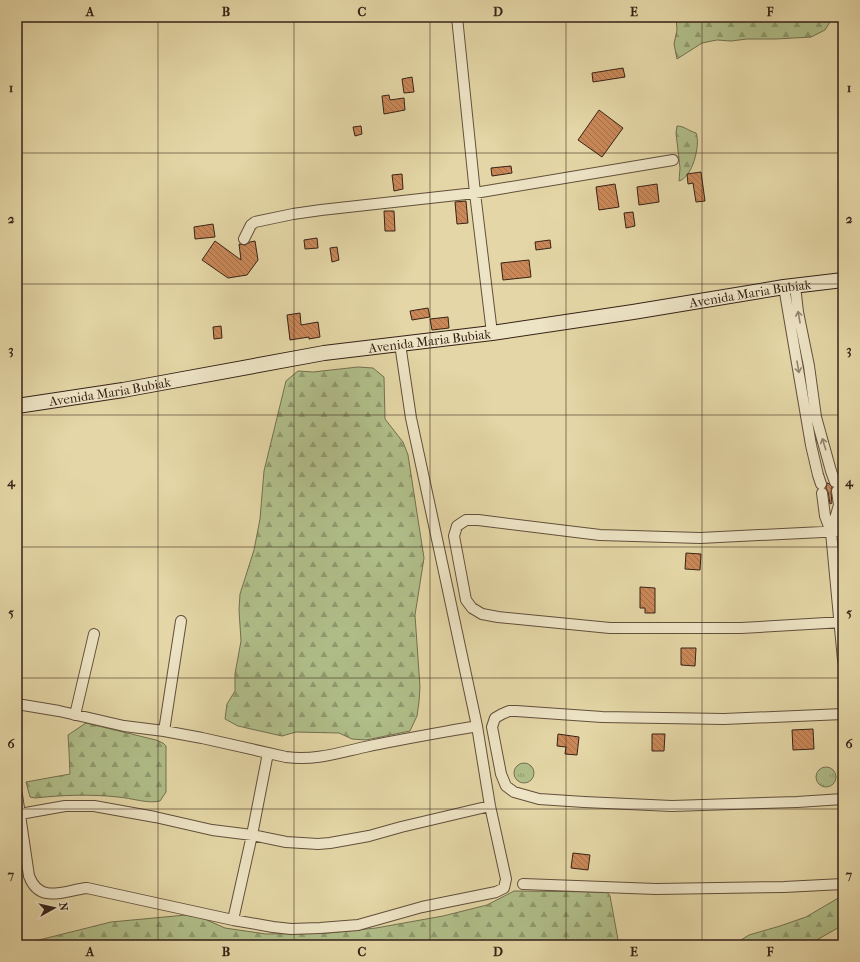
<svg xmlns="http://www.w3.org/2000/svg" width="860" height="962" font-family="'IM FELL French Canon',serif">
<defs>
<pattern id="grass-tufts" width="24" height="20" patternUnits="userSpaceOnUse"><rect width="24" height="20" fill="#b0be89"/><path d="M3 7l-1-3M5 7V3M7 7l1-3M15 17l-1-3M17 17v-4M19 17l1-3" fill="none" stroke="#909a6f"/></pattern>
<pattern id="forest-firs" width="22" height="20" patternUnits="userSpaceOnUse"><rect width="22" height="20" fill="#b0be89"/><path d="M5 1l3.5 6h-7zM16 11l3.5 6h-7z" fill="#909a6f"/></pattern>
<pattern id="building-back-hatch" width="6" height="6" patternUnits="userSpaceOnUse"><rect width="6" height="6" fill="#ca8858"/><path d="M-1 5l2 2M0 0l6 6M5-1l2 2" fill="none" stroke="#a56f48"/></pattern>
</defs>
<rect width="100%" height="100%" fill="#e4d6a6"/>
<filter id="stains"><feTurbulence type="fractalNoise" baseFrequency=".005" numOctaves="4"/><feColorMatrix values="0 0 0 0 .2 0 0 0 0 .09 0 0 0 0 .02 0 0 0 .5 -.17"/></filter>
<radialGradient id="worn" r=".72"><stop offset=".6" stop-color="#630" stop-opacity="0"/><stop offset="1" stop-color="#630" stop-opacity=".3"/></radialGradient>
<path fill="url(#grass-tufts)" stroke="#737050" d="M514 773a10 10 0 1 1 20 0a10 10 0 1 1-20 0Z
M816 777a10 10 0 1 1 20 0a10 10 0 1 1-20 0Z"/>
<path fill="url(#forest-firs)" stroke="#737050" d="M676 17H833L825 30 811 37 776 39H747L731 41 717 40 702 43 677 59 674 44 677 30Z
M677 126C684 126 689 131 696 133 701 145 692 178 679 181L680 168 676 133Z
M358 367 373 368 384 377 385 419 403 442 408 455 424 558 415 615 420 687 419 702 417 716 410 731 366 740 352 739 339 733 296 732 282 736 238 726 225 719 227 704 235 691V674L241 641 239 610 240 594 254 550 260 519 264 471 286 381 298 371 313 372Z
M86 723 156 740 163 743 166 746V792L160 801C147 804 132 798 118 797 90 794 62 795 35 798L30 797 26 782 70 774 69 751 68 735Z
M514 891 607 892 610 896 619 945H17V943L31 942 111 922 186 915 200 917 225 928 266 934 328 933 376 928 443 916 487 905Z
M843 896V925L808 945H733L749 935 780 926 806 917 840 897Z"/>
<path fill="url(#building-back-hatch)" stroke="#362217" d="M623 68 625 77 593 82 592 73Z
M412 77 414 92 404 93 402 79Z
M389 95 390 100 404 98 405 110 384 114 382 96Z
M599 110 623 128 602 157 578 140Z
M361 126 362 134 355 136 353 127Z
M511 166 512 173 492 176 491 168Z
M701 172 705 201 696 202 693 183 688 184 687 174Z
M402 174 403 189 394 191 392 175Z
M615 184 619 207 599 210 596 187Z
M657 184 659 202 639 205 637 187Z
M466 201 468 223 457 224 455 202Z
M384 211H394L395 231H385Z
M633 212 635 226 626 228 624 213Z
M213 224 215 237 195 239 194 227Z
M317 238 318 248 305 249 304 240Z
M550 240 551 248 536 250 535 242Z
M215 241 241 260 239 244 245 245 250 242 255 241 258 260 247 275 228 278 202 260Z
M337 247 339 260 332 262 330 248Z
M529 260 531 277 503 280 501 263Z
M428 308 430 317 412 320 410 311Z
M300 313 301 325 318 322 320 337 309 339V337L290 340 287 315Z
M448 317 449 328 432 330 430 319Z
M221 326 222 338 214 339 213 327Z
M827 483H828L832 487 831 492 832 503 830 504 828 492 826 488Z
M686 553 701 554 700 570 685 569Z
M640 587 655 588V613H645V608H640Z
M681 648H696L695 666 681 665Z
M813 729 814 749 793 750 792 730Z
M558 734 579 737 577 755 565 754 566 747 557 746Z
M652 734H665L664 751H652Z
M573 853 590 855 588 870 571 868Z"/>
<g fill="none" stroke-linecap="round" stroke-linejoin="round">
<g stroke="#624f3b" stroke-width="12">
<path id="street" d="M457 17 475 193 492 333
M244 239 251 225 255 222 293 214 321 210 475 193 673 160
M795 286 798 312 809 366 816 417 831 471 835 482
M784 287 811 445 818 475 821 484
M822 493 825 516 831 532 843 660
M843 531 700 538 600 535 478 520H466L457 526 454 536 466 600 472 608 482 614 498 617 610 628H741L843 622
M831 532 839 505 837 491
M17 704 59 711 124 726 164 731 202 738 286 757C314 761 338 753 365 747 402 739 439 733 477 726
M843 714 724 719 602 717 516 711H509L502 714 495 718 492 727 501 774 506 786 514 792 539 799 584 802 672 806 797 802 843 799
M75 715 94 634
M164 731 181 621
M17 795 29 876C40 905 65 890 87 888L233 920 273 927 291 929 320 928 358 925 422 907 496 892 504 888 506 879 490 806 477 726 446 581 411 418 400 344
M20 814 65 806H94L155 817 212 830 252 835 286 842 318 844 330 843 369 836 401 827 490 806
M523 884 656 889 784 887 843 884
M233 920 252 835 268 753"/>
</g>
<g stroke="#362217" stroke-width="16">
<g id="secondary">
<path id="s1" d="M17 406 123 390 324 353 492 333 633 312 784 287 843 280"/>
</g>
</g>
<use href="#street" stroke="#ede4c5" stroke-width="10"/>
<use href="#secondary" stroke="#ede4c5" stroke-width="14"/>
</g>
<defs><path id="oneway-shaft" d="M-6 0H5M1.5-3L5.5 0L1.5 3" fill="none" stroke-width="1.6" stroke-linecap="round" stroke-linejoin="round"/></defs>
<g stroke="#92836e">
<use href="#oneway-shaft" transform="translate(799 317) rotate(-100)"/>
<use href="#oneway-shaft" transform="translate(798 367) rotate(80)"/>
<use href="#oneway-shaft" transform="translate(824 444) rotate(-107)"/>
</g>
<path fill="none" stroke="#362217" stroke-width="1" stroke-opacity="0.55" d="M158 17V945M294 17V945M430 17V945M566 17V945M702 17V945M17 153H843M17 284H843M17 415H843M17 547H843M17 678H843M17 809H843"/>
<g text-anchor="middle" stroke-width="3" stroke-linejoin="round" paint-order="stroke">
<g font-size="13" fill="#362217" stroke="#ede4c5">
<text dy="5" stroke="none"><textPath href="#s1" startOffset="742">Avenida Maria Bubiak</textPath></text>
<text dy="5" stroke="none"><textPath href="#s1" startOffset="418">Avenida Maria Bubiak</textPath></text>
<text dy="5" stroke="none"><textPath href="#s1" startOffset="94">Avenida Maria Bubiak</textPath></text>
</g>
</g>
<rect width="860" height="962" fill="none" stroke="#e4d6a6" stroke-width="44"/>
<g transform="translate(54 908) rotate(82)" stroke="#ede4c5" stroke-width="3" paint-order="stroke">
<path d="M0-3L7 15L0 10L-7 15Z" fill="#362217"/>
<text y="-6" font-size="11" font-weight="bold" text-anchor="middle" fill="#362217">N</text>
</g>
<rect x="22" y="22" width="816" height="918" fill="none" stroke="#362217" stroke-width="1.5"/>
<g font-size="13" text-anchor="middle" font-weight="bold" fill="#362217">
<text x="90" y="16">A</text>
<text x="226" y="16">B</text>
<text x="362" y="16">C</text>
<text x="498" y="16">D</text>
<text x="634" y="16">E</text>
<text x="770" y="16">F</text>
<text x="11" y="92">1</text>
<text x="849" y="92">1</text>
<text x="11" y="223">2</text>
<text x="849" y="223">2</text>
<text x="11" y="354">3</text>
<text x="849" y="354">3</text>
<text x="11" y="486">4</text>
<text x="849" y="486">4</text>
<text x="11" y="617">5</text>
<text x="849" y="617">5</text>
<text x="11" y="748">6</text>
<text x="849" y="748">6</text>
<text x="11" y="879">7</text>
<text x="849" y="879">7</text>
<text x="90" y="956">A</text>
<text x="226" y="956">B</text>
<text x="362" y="956">C</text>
<text x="498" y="956">D</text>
<text x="634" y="956">E</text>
<text x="770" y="956">F</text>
</g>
<rect width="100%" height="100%" filter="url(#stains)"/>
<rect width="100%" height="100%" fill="url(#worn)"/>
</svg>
